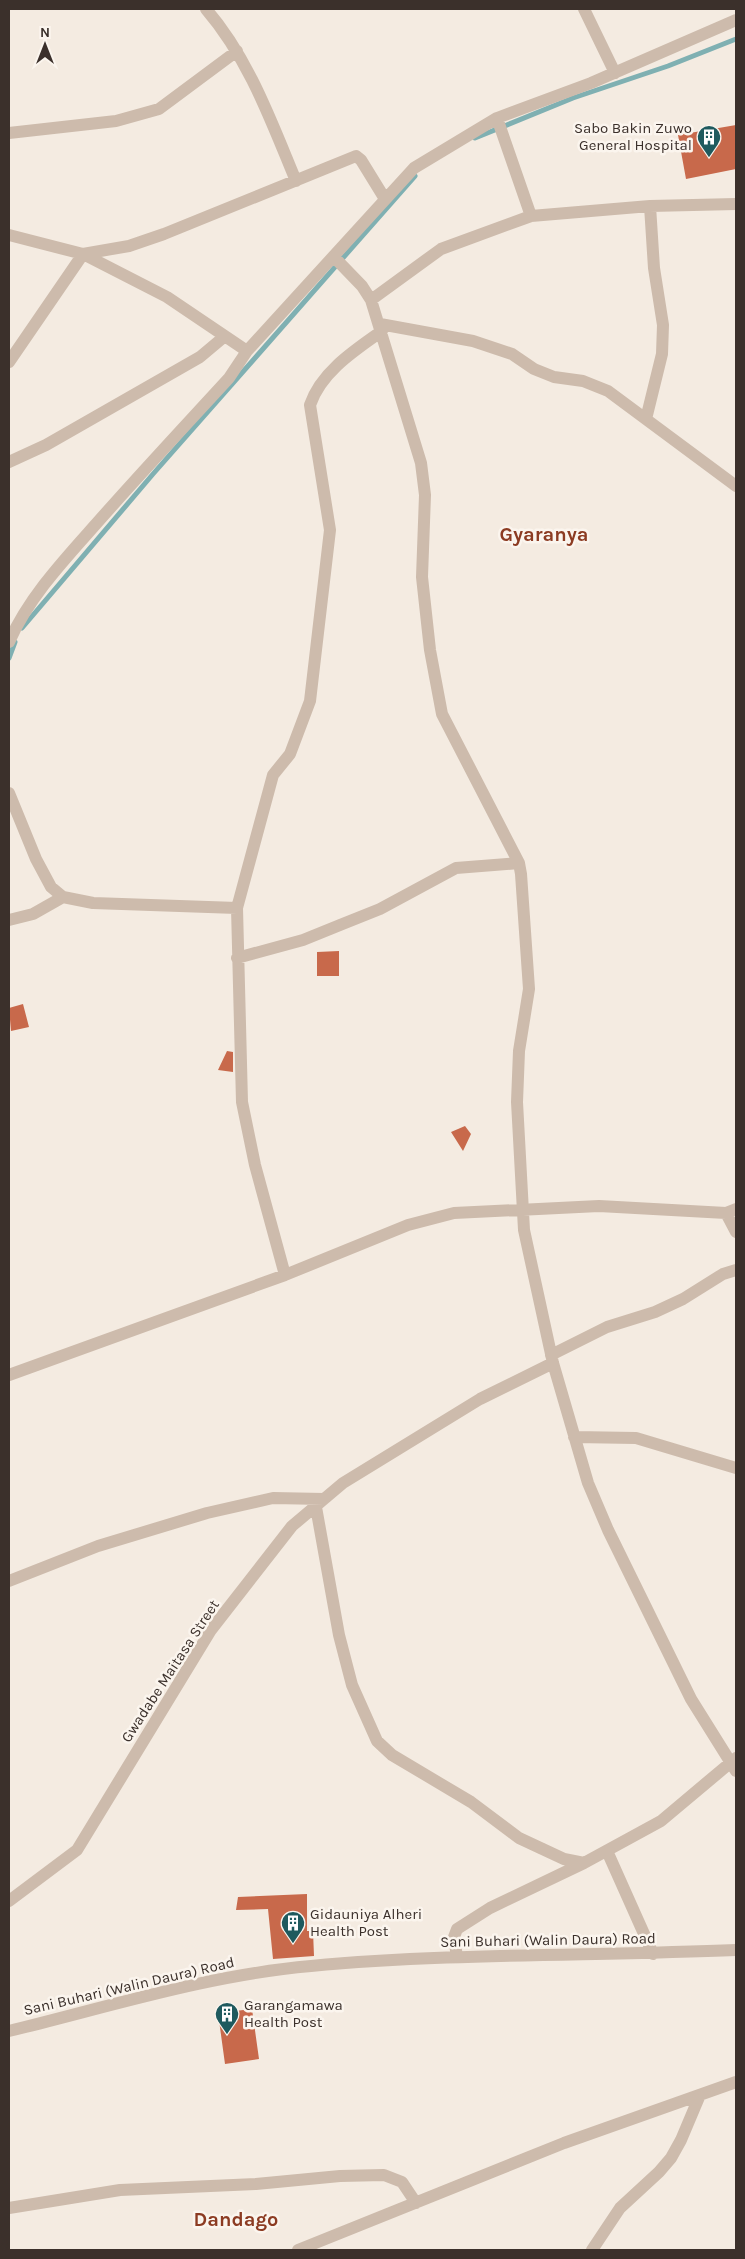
<svg xmlns="http://www.w3.org/2000/svg" width="745" height="2259" font-family="Karla,sans-serif">
<rect width="100%" height="100%" fill="#f4ebe1"/>
<g fill="none" stroke-linecap="round" stroke-linejoin="round">
<path stroke="#7fb0b2" stroke-width="5" d="M475 138 573 98 668 66 736 39
M22 628 153 474 415 176
M9 658 15 642"/>
</g>
<path fill="#c8694b" d="M736 125V169L686 179 678 135Z
M339 951V976H317V952Z
M23 1004 29 1027 11 1031 9 1008Z
M227 1051 233 1052V1072L218 1070Z
M465 1126 471 1134 463 1151 451 1132Z
M307 1894V1931H313L314 1956 273 1959 268 1909 236 1910 238 1897Z
M252 2009 259 2059 225 2064 218 2013Z"/>
<g fill="none" stroke-linecap="round" stroke-linejoin="round">
<path stroke="#cdbbac" stroke-width="12" d="M206 9C249 59 271 121 296 181
M584 9 615 73
M497 118 531 216
M9 133 116 121 159 109 237 51
M9 235 83 254 167 297 247 351
M334 257 362 286 371 300 421 463 425 495 422 577 430 650 442 714 519 863 521 874 529 989 519 1051 517 1102 524 1230 553 1363 588 1483 608 1530 691 1699 736 1771
M371 300 441 249 531 216 650 206 736 204
M380 324 473 341 512 354 534 369 554 377 583 381 608 391 736 486
M9 362 83 254 129 246 164 234 356 156 361 160 385 199
M646 419 662 354 663 325 654 268 650 206
M9 462 46 445 200 357 225 336
M9 642C29 597 64 560 96 524 140 474 185 426 229 378L247 351 414 168 497 118 591 83 736 20
M9 793 36 859 51 887 63 897 93 903 237 908
M9 920 33 914 63 897
M237 958 303 940 340 925 380 909 456 868 519 863
M726 1213 736 1232
M285 1275 255 1165 242 1102 237 908 273 775 290 754 310 701 330 530 310 405C321 372 355 350 382 331
M551 1355 607 1327 655 1312 683 1299 723 1274 736 1270
M9 1375 285 1275 408 1225 454 1213 599 1206 726 1213 736 1209
M574 1437 636 1438 736 1468
M316 1507 339 1635 352 1685 377 1741 392 1755 471 1802 519 1838 564 1859 584 1863
M9 1581 98 1546 207 1513 273 1498 324 1499
M607 1851 653 1954
M9 1901 77 1850 211 1630 292 1526 343 1483 480 1399 553 1363
M457 1957 454 1937 457 1929 490 1908 584 1863 661 1821 736 1758
M9 2031C108 2007 208 1975 311 1966 452 1953 595 1956 736 1950
M9 2208 120 2190 256 2184 340 2176 384 2175 402 2182 416 2203
M298 2250 564 2143 736 2082
M592 2250 620 2208 659 2172 671 2158 681 2140 700 2095"/>
</g>
<defs>
<g id="building-pin" transform="scale(1.25)"><path d="M0 17L-7.5 6A9.5 9.5 0 1 1 7.5 6Z" fill="#1f5a5e" stroke="#fbf5ee"/><path d="M-4-6H4V6H1V3H-1V6H-4ZM-2.5-4.3h1.7v1.8h-1.7ZM.8-4.3h1.7v1.8H.8ZM-2.5-1h1.7V.8h-1.7ZM.8-1h1.7V.8H.8Z" fill="#fff"/></g>
</defs>
<g fill-rule="evenodd">
<use href="#building-pin" x="709" y="137"/>
<use href="#building-pin" x="293" y="1923"/>
<use href="#building-pin" x="227" y="2014"/>
</g>
<g text-anchor="middle" stroke-width="5" stroke-linejoin="round" paint-order="stroke">
<g font-size="15" fill="#3b302b" stroke="#fbf5ee" text-anchor="start">
<text x="692" y="133" text-anchor="end">Sabo Bakin Zuwo<tspan x="692" dy="17">General Hospital</tspan></text>
<text x="310" y="1919">Gidauniya Alheri<tspan x="310" dy="17">Health Post</tspan></text>
<text x="244" y="2010">Garangamawa<tspan x="244" dy="17">Health Post</tspan></text>
</g>
<g font-size="15" fill="#3b302b" stroke="#fbf5ee">
<text transform="translate(170 1671) rotate(-57)" y="5">Gwadabe Maitasa Street</text>
<text transform="translate(548 1940) rotate(-1)" y="5">Sani Buhari (Walin Daura) Road</text>
<text transform="translate(129 1986) rotate(-13)" y="5">Sani Buhari (Walin Daura) Road</text>
</g>
<g font-size="20" font-weight="bold" fill="#8c3b22" stroke="#fbf5ee">
<text x="544" y="541">Gyaranya</text>
<text x="236" y="2226">Dandago</text>
</g>
</g>
<rect width="745" height="2259" fill="none" stroke="#3b302b" stroke-width="20"/>
<g transform="translate(45 45)" stroke="#fbf5ee" stroke-width="4" paint-order="stroke">
<path d="M0-4L9 19L0 12L-9 19Z" fill="#3b302b"/>
<text y="-8" font-size="14" font-weight="bold" text-anchor="middle" fill="#3b302b">N</text>
</g>
</svg>
